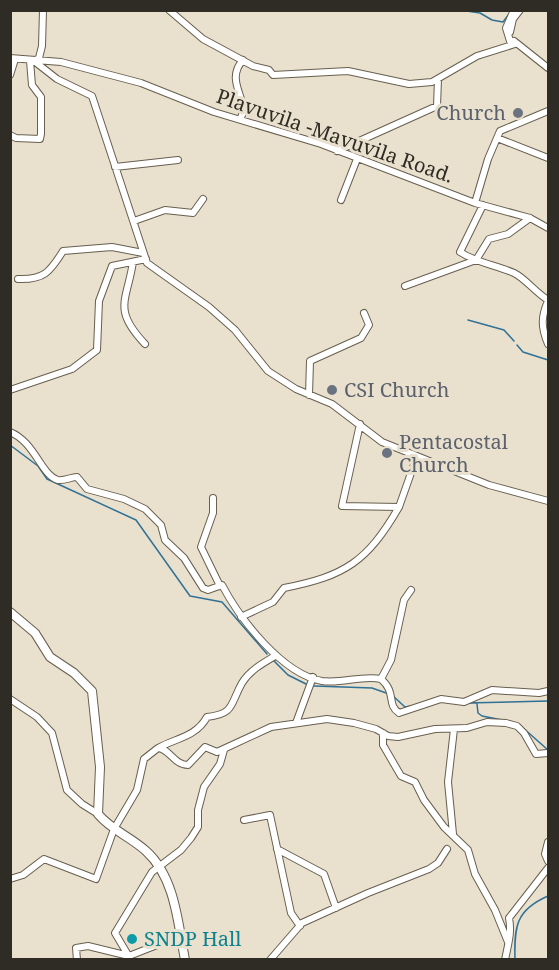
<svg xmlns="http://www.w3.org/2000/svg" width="559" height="970" font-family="'Noto Serif',serif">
<rect width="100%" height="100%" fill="#e9e0ce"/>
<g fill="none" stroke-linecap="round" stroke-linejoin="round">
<path stroke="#307196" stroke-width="1.5" d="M460 10 480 13 492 20 503 22 509 14
M468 320 504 330 514 341
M517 345 523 352 548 360
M10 445 38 466 47 479 136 520 190 596 222 602 267 654
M274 661 288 675 306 684
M314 686 372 688 389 694
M393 696 405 707 411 706
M466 703 548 701
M477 704 478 713 482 716 513 722
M522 727 548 750
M515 960C514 926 516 910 548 896"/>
<g stroke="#675f4f" stroke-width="8">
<path id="minor" d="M43 10 42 46 39 58 34 61 57 79 92 96 147 263 209 307 235 330 268 371 296 389 332 404 382 442 489 485 548 501
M169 10 203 39 253 66 269 70 273 75 348 71 409 84 432 82 477 56 515 44 510 41 506 28 514 10
M510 32 513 19 520 10
M514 41 548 68
M10 58 61 62 141 83 214 112 321 144 475 203 530 218 548 228
M10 75 15 59
M240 119C252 102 223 82 243 60
M10 135 16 138 40 139 41 134V97L32 85 30 61
M497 138 548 158
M337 151 437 106 438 79
M115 167 178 160
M341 200 357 159
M475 203 488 159 500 131 548 111
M483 205 460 252C477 263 496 265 514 273 525 278 536 293 548 300
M134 221 165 210 193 213 203 199
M133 262C127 301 112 309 145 344
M18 279C44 280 50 272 63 251L112 247 143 253
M405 286 476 260 489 239 508 234 530 218
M548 301C541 317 541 327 548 344
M10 390 72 369 97 350 99 301 112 266 146 259
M309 395 310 361 361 338 369 325 364 313
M360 424 342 506 399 507 417 456
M10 432C35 442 41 475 58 480 65 481 71 477 77 477L87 489 124 499 145 509 161 525 165 540 184 558 203 588 208 590 222 585C240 619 282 674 322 681 342 684 361 675 381 679 397 693 386 704 399 713L441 699 464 702 492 690 539 693 548 691
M213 498V513L201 547 220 586
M241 617 273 602 284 588C345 576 367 562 399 507
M381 679 391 660 404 600 411 590
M10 699 37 717 52 733 67 790 82 804 98 814
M296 723 313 677
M383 733V745L401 776 415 782 424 800 444 827 468 850 475 874 495 910 508 942
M158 748C176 738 196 737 207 717 235 714 230 704 242 683 249 671 263 663 275 656
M244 820 270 815 291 913 300 926
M453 834 448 782 454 729
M548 842 545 854 548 861
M277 849 324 874 336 908
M10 879 23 875 44 859 96 879 114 829 137 790 144 759 158 748C170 749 174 765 188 765L205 747 217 752 271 727 327 719 354 723 376 729 388 736 398 737 435 729 467 728 487 722 506 723 517 726 524 733 536 754 548 753
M77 960 76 948 88 946 129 956 180 936
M131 960 115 933 152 872 181 850 191 838 198 827V810L204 787 220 764 224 750
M270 960 302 923 368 893 429 869 438 863 447 849
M505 960C508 944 512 933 509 918L548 868"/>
</g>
<g stroke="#675f4f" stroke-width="10">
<path id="tertiary" d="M10 612 35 633 50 657 74 673 92 691 100 767 98 814C111 830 131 837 146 851 175 877 178 923 185 960"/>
</g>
<use href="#minor" stroke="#fff" stroke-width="6"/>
<use href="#tertiary" stroke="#fff" stroke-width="8"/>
</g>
<g fill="#6b7280" stroke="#e9e0ce" stroke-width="2">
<circle cx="518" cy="113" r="6"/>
<circle cx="332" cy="390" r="6"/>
<circle cx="387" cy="453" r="6"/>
</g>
<circle fill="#0f9aa8" stroke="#e9e0ce" stroke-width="2" cx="132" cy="939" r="6"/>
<g text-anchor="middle" stroke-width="6" stroke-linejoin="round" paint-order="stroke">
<g font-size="20" fill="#5b616d" stroke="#e9e0ce" text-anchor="start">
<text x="506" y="120" text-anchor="end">Church</text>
<text x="344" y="397">CSI Church</text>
<text x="399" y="449">Pentacostal<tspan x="399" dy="23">Church</tspan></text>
</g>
<g font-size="20" fill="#2f2c25" stroke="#e9e0ce">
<text transform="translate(335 136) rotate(19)" y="7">Plavuvila -Mavuvila Road.</text>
</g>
<g font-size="20" fill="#0d838f" stroke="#e9e0ce" text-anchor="start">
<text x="144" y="946">SNDP Hall</text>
</g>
</g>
<rect width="559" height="970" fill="none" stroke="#2f2c25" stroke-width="24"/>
</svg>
